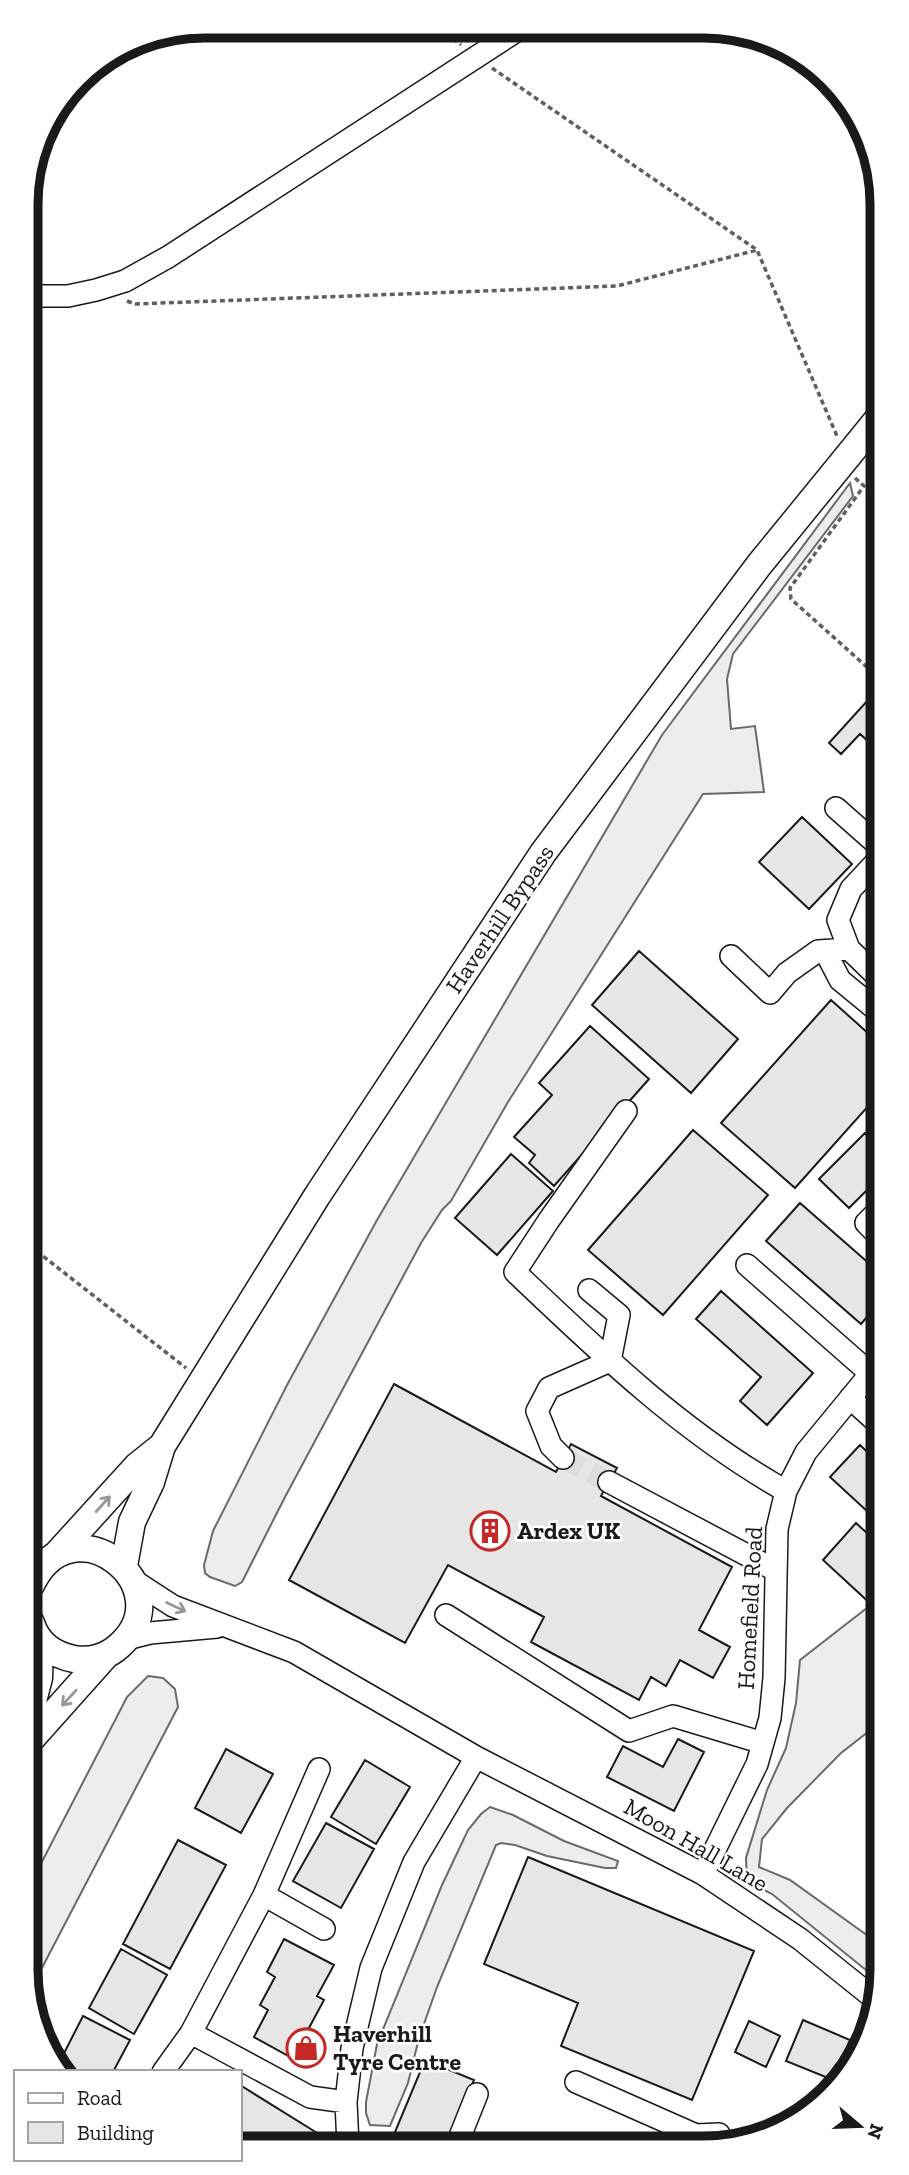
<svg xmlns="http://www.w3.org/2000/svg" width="909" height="2175" font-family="'Zilla Slab',serif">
<rect width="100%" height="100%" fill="#fff"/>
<path fill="#ededed" stroke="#6a6a6a" stroke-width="2" d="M850 483 853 496 733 654 727 679 731 729 755 726 764 792 703 794 508 1102 451 1201 442 1210 421 1243 285 1497 242 1582 235 1586 210 1577 205 1573 204 1565 213 1531 287 1385 377 1220 662 735Z
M881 1597 882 1721 841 1753 787 1808 762 1839 759 1867 790 1880 882 1946V1983L772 1894 747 1881 746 1858 767 1790 786 1748 796 1703 800 1660Z
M148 1676 163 1678 175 1689 178 1707 32 1987V1881L127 1697Z
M490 1807 513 1815 564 1841 618 1861 616 1868H605L547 1856 515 1845 501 1843 496 1845 437 1987 419 2038 408 2083 390 2126 370 2125 366 2113V2102L377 2044 442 1885 468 1830 481 1814Z"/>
<path fill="#e6e6e6" stroke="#1a1a1a" stroke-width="2" d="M878 689 879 751 860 734 841 754 829 743Z
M802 817 852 864 809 909 759 862Z
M639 951 738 1039 691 1093 592 1005Z
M831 1000 879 1043 880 1093 795 1188 721 1123Z
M590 1026 649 1079 554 1186 529 1163 535 1155 514 1137 552 1095 539 1083Z
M693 1130 768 1195 663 1315 588 1250Z
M865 1133 880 1149V1177L849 1208 819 1179Z
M511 1154 553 1191 497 1255 455 1218Z
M800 1203 880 1273V1302L861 1324 766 1241Z
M721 1291 813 1373 767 1425 740 1401 761 1377 696 1319Z
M394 1384 556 1472 571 1444 617 1468 601 1496 732 1567 699 1630 730 1647 713 1678 680 1660 666 1686 651 1677 639 1700 531 1642 544 1617 448 1565 405 1643 289 1580Z
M860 1445 881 1465V1524L830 1477Z
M856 1523 881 1546V1598L873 1606 823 1560Z
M678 1739 704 1752 674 1811 607 1777 623 1746 663 1767Z
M226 1749 273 1774 241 1833 195 1808Z
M365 1760 410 1787 376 1844 331 1817Z
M326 1823 374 1849 341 1908 293 1881Z
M178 1840 226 1865 170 1969 123 1944Z
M528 1857 754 1951 692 2100 561 2046 578 2003 484 1964Z
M284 1939 334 1965 317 1996 324 2000 309 2028 317 2033 301 2063 254 2037 268 2010 260 2005 275 1977 267 1972Z
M121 1949 167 1975 134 2034 89 2008Z
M83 2016 130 2040 113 2072H64L59 2063Z
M803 2020 850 2040 833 2080 786 2061Z
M749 2021 780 2036 766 2067 735 2052Z
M425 2060 474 2080 448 2144H390Z
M240 2085 322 2136 317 2145H240Z"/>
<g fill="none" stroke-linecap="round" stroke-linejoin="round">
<path stroke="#ddd" stroke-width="21" stroke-dasharray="21 10" stroke-linecap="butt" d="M563 1458 609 1482"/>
<g stroke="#1a1a1a" stroke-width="24">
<path id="minor" d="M27 296H68L96 290 125 281 168 257 521 28
M836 808 879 846
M879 859 851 889 838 920 849 949 879 978
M825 951 840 980 879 1012
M731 956 770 993 787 973 818 951 849 949
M626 1111 549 1220 515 1272C599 1352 684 1434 786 1491
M880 1209 866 1223 880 1237
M747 1265 870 1373
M589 1290 619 1315 610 1361
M850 1398 881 1426
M563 1458 551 1446 537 1411 549 1388 610 1361
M609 1482 775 1570
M133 1580 173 1606 294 1652 476 1757 703 1874 800 1939 876 2000
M446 1615 629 1731 673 1716 763 1743
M126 1639 150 1633 217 1627
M319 1769 264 1895 191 2033 310 2097 346 2102
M703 1874 757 1764 770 1718 774 1678 777 1529 786 1491 806 1452 880 1362
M264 1895 324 1929
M163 2072 191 2033
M576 2082 696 2135 719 2134
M457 2144 477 2094
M348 2145 346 2102 352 2048 371 1968 414 1862 476 1757"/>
</g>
<g stroke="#1a1a1a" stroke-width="29">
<path id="major" d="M57 1554 137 1466 162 1446
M124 1566 132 1522 151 1482 162 1446 317 1196 543 853 759 565 878 419
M31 1585C72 1497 185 1588 119 1646 107 1657 90 1662 74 1659 54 1655 37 1643 31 1623
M31 1709 39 1678 40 1641
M31 1739 106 1655"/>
</g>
<path stroke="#5f5f5f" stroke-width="3.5" stroke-dasharray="5 3.5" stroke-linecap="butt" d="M440 28 461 45
M492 68 757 250 837 436
M127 301 135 304 617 286 757 250
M855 478 864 486 790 588 791 599 878 677
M30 1246 186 1368"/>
<use href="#minor" stroke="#fff" stroke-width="21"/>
<use href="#major" stroke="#fff" stroke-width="26"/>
</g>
<defs><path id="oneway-shaft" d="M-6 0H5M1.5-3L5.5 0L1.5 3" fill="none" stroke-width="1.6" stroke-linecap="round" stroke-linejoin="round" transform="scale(1.75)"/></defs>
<g stroke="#989898">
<use href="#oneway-shaft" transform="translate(103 1504) rotate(-48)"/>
<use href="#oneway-shaft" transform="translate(176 1607) rotate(25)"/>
<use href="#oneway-shaft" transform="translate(69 1698) rotate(133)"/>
</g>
<defs>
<g id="building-ring" transform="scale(2.0125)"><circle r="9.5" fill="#fff" stroke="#c62828" stroke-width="1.5"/><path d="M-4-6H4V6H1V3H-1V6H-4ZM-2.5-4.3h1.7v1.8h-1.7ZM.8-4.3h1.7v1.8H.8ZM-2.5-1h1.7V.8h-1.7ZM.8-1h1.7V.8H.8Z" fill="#c62828"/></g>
<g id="shop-ring" transform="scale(2.0125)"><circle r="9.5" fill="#fff" stroke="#c62828" stroke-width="1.5"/><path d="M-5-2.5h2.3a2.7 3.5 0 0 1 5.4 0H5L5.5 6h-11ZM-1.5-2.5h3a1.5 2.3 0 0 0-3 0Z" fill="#c62828"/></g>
</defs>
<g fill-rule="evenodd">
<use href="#building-ring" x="490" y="1531"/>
<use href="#shop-ring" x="306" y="2048"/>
</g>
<g text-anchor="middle" stroke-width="5" stroke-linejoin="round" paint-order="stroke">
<g font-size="24" fill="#1a1a1a" stroke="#fff">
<text transform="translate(500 919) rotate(-56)" y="8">Haverhill Bypass</text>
<text transform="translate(750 1608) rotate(-87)" y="8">Homefield Road</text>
<text transform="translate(696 1845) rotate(30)" y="8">Moon Hall Lane</text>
</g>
<g font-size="24" font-weight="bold" fill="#1a1a1a" stroke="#fff" text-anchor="start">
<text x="517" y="1539">Ardex UK</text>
<text x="333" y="2042">Haverhill<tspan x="333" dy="28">Tyre Centre</tspan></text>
</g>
</g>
<path d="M0 0H909V2175H0ZM204 38H704A166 166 0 0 1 870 204V1970A166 166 0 0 1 704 2136H204A166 166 0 0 1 38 1970V204A166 166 0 0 1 204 38Z" fill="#fff" fill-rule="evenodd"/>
<path fill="none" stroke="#1a1a1a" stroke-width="9" d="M204 38H704A166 166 0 0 1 870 204V1970A166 166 0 0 1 704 2136H204A166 166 0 0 1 38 1970V204A166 166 0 0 1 204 38Z"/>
<rect x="14" y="2070" width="228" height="91" fill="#ffffff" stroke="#a3a3a3" stroke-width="2"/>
<rect x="28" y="2093" width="35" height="10" fill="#ffffff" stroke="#a3a3a3" stroke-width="2"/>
<text x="77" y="2105" font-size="21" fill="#1a1a1a">Road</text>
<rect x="28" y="2122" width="35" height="21" fill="#e6e6e6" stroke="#a3a3a3" stroke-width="2"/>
<text x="77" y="2140" font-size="21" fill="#1a1a1a">Building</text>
<g transform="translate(860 2126) rotate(109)" stroke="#ffffff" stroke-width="5" paint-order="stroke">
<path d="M0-5L12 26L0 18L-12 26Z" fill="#1a1a1a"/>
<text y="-10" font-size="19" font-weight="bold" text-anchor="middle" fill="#1a1a1a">N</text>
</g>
</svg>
